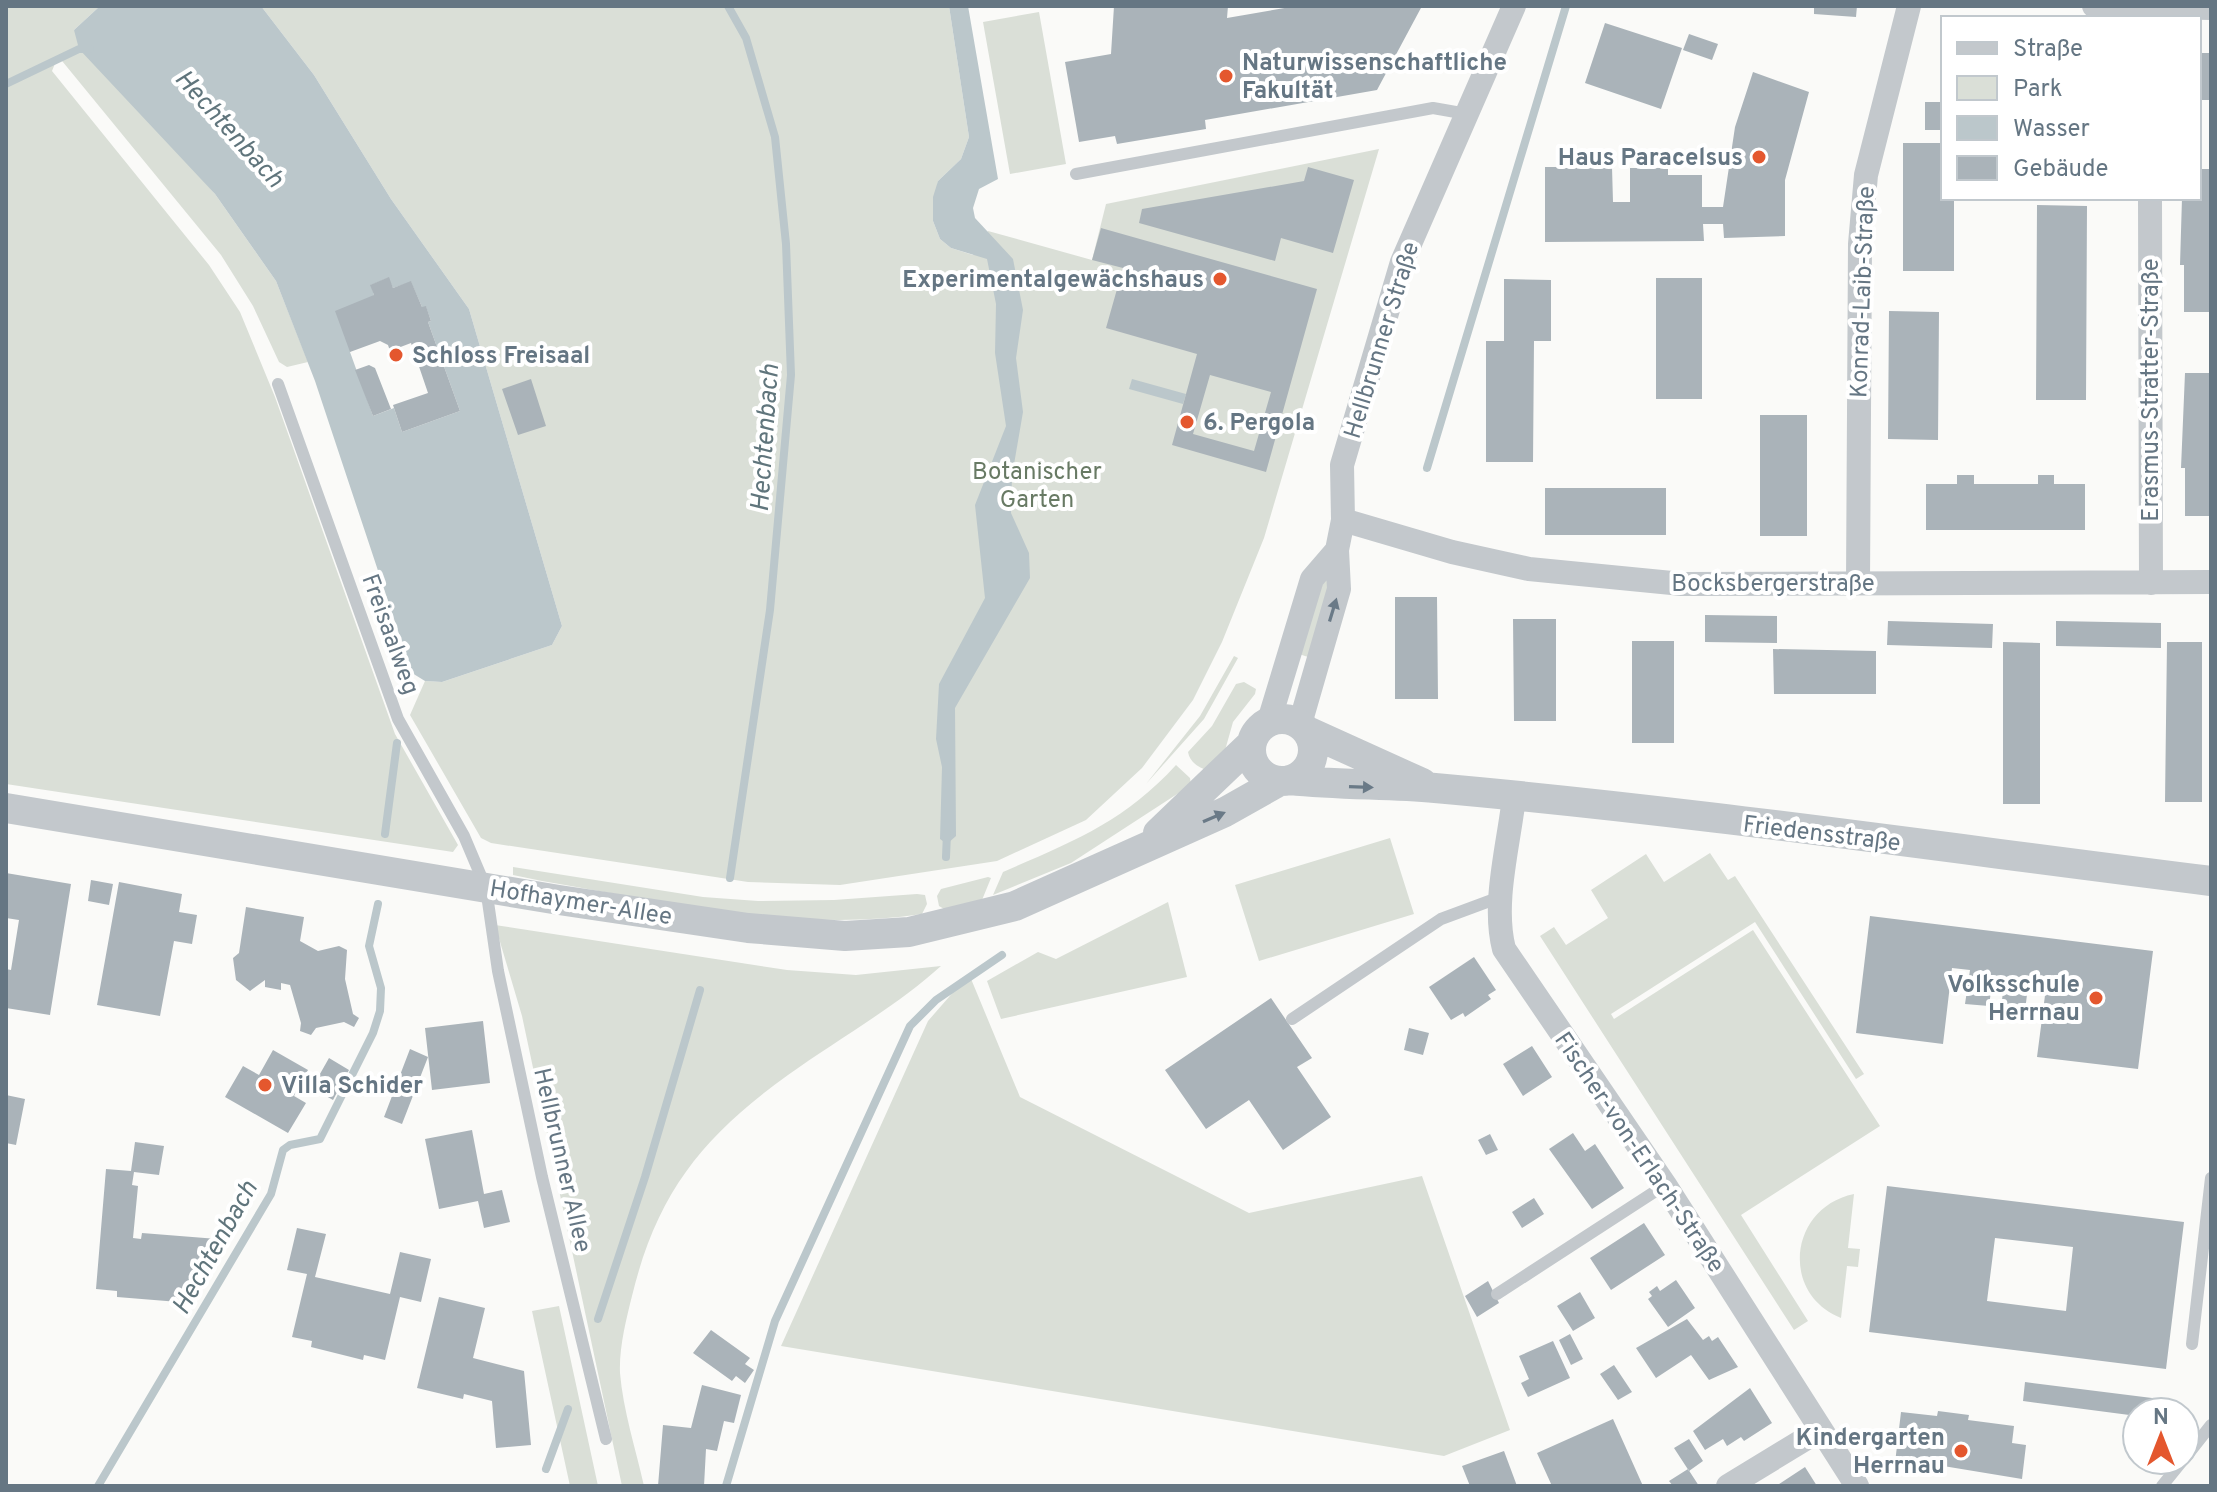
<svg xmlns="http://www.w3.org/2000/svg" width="2217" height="1492" font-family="Overpass,sans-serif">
<rect width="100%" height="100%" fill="#fafaf8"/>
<path fill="#dadfd7" d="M6 6H100L74 30 215 194 276 281 308 362 287 367 279 362 253 306 221 255 58 56 52 71 209 265 240 312 275 397 395 734 458 845 453 852 6 784Z
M261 6H949L969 137 961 159 938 181 933 221 940 239 951 248 973 255 988 231 1092 260 1106 204 1379 149 1264 538 1222 642 1193 700 1142 768 1086 820 997 861 840 885 748 882 491 843 481 838 410 715 425 681 442 682 552 645 562 626 469 309 391 199 314 75Z
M1039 12 1066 164 1010 174 983 22Z
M1332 577 1308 657 1299 654 1324 579Z
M1234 656 1238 658 1204 719 1146 784 1200 716Z
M1244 682 1256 689 1255 694 1233 722 1224 754 1210 771C1199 768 1190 763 1188 752L1212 726 1236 684Z
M1176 765 1190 778 1191 785 1071 863 993 895 1003 872C1072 842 1124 822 1176 765Z
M1390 838 1414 914 1259 961 1235 885Z
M1710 853 1728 880 1735 876 1864 1074 1856 1079 1755 922 1611 1014 1614 1019 1753 930 1880 1126 1741 1215 1808 1321 1794 1330 1540 936 1554 927 1566 945 1608 918 1591 890 1646 854 1664 882Z
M513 867 703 897 758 901 834 900 917 894 925 895 927 904 922 914C796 933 667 902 542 881L513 875Z
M988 877 991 878 982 900 944 909 939 906 937 896 941 889Z
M1168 902 1187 977 1001 1019 987 981 1038 952 1056 959Z
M495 925 787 970 856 975 941 966C897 1006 837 1040 788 1075 702 1137 657 1193 632 1296 626 1320 619 1348 620 1373 623 1410 636 1450 644 1486H622L522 1016Z
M969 974 1020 1097 1249 1213 1422 1176 1510 1430 1444 1456 781 1346 928 1021Z
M1854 1194 1848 1248 1860 1249 1858 1267 1847 1266 1841 1318C1779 1293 1790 1207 1854 1194Z
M559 1306 598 1486H570L532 1311Z"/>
<path fill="#bbc7cb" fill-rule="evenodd" d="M100 6H261L314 75 391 199 469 309 562 626 552 645 442 682 425 681 412 673 315 381 276 281 215 194 79 49 74 30ZM388 278 393 288 411 282 422 307H426L431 321 428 322 460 411 402 432 394 408 373 416 350 352 374 295 371 285Z
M949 6H968L998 179 979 189 973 208 975 218 1013 259 1023 310 1016 358 1023 412 1012 476 1011 513 1029 553 1030 578 955 708 956 836 947 844 940 839 942 767 936 739 939 684 985 598 975 505 1006 426 995 353 996 304 987 259 951 248 940 239 933 221V197L938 181 961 159 969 137Z
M1132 379 1186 394 1183 404 1129 389Z"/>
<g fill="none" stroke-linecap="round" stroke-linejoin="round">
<path stroke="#bbc7cb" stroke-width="8" d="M728 6 746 38 775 137 786 244 791 375 770 610 730 878
M6 84 79 49H90
M1427 468 1566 6
M385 834 397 743
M946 857 947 833
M598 1319 645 1177 700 990
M546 1469 568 1409
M98 1486 271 1194 283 1150 290 1145 320 1139 373 1033 380 1011 381 988 369 946 378 904
M726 1486 775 1321 910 1026 936 1000 1002 955"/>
</g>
<path fill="#aab3b9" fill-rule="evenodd" d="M1114 6H1228L1227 18 1296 6H1422L1377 90 1205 120 1206 129 1117 144 1115 136 1079 142 1065 62 1111 54Z
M1814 6H1857L1856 17 1814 14Z
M1605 23 1682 48 1661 109 1585 83Z
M1689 34 1718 44 1712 60 1683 50Z
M2199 53H2211V100H2199Z
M1753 72 1809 92 1785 180V236L1724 238 1723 224H1703L1704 241 1545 242V167H1612L1613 202H1630V168H1668V175H1702V207H1723L1735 127Z
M1925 102H1943V130H1925Z
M1903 143H1943V198H1954V271H1903Z
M1308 167 1354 180 1333 253 1281 238 1275 261 1139 223 1142 209 1304 181Z
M2199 169H2211V312H2184V265H2180L2182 198H2199Z
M2037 205 2087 206 2086 400H2036Z
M1101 228 1317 289 1266 472 1172 445 1197 354 1106 328 1123 268 1092 260ZM1210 375 1271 392 1254 451 1193 434Z
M389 277 393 288 411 281 422 307 426 306 431 321 428 322 460 411 402 432 393 405 428 393 411 343 390 351 388 345 380 341 350 352 335 311 374 295 370 285Z
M1656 278H1702V399H1656Z
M1504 279 1551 280V341H1534L1533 462H1486V341H1504Z
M1889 311 1939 312 1938 440 1888 439Z
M369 365 375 368 391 409 373 416 355 370Z
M2185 373H2211V516H2185V468H2181Z
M531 379 546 426 518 435 502 389Z
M1760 415H1807V536H1760Z
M1957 475H1974V484H2038V475H2054V484H2085V530H1926V484H1957Z
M1545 488H1666V535H1545Z
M1395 597H1437L1438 699H1395Z
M1705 615 1777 616V643L1705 642Z
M1513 619H1556V721H1514Z
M1888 621 1993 624 1992 648 1887 645Z
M2056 621 2161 623V648L2056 646Z
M1632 641H1674V743H1632Z
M2003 642 2040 643V804H2003Z
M2167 642H2202V802H2165Z
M1773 649 1876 651V694H1774Z
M6 873 71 884 50 1015 6 1008V969L11 970 19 920 6 918Z
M91 880 113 884 109 905 88 901Z
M119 882 182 894 179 912 197 915 192 944 174 941 160 1016 97 1005Z
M246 907 304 917 300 941 318 951 339 946 347 950 345 979 353 1014 359 1018 354 1027 344 1022 316 1028 311 1035 300 1031 301 1023 290 985 281 983V990L265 987V980L250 991 236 980 233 958 239 953Z
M1870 916 2153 951 2138 1069 2037 1057 2047 980 2029 978 2025 1011 2001 1008 2003 992 1997 991H1991L1989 1006 1965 1004 1970 970 1952 968 1943 1044 1856 1033Z
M1474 957 1496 990 1488 995 1491 999 1465 1017 1463 1013 1451 1020 1429 987Z
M1271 998 1312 1058 1297 1067 1331 1117 1283 1150 1249 1100 1206 1129 1165 1070Z
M483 1021 490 1083 432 1090 425 1028Z
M1409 1028 1429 1033 1423 1055 1404 1050Z
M1532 1046 1552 1077 1523 1096 1503 1064Z
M410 1049 428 1057 402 1124 384 1117Z
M273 1050 308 1070 294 1096 306 1103 288 1133 225 1097 243 1066 259 1075Z
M329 1058 349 1070 333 1100 312 1088Z
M6 1095 25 1099 16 1145 6 1143Z
M472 1130 484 1194 502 1190 510 1222 484 1228 478 1201 439 1209 425 1139Z
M1573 1133 1585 1151 1595 1144 1624 1188 1592 1209 1549 1149Z
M1490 1134 1498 1150 1486 1155 1478 1140Z
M135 1142 164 1146 159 1175 134 1172 132 1185 138 1186 133 1238 141 1239 142 1233 230 1240 191 1303 117 1297V1291L96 1289 106 1169 131 1171Z
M1887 1186 2184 1222 2166 1369 1869 1332ZM1995 1238 2073 1247 2066 1311 1987 1301Z
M1534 1198 1544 1214 1522 1228 1512 1212Z
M1644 1223 1665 1255 1611 1290 1590 1258Z
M297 1228 326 1234 315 1277 390 1294 400 1252 431 1259 421 1302 400 1297 385 1360 364 1355 363 1360 311 1347 312 1341 292 1337 307 1274 287 1270Z
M1676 1280 1695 1308 1668 1327 1648 1299 1652 1296 1649 1292 1657 1286 1660 1291Z
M1488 1281 1499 1303 1477 1317 1465 1296Z
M1580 1292 1595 1318 1573 1331 1557 1306Z
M439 1297 485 1308 473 1358 524 1371 531 1445 496 1448 492 1401 464 1394 463 1399 417 1388Z
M1687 1319 1703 1340 1709 1336 1712 1341 1718 1337 1738 1367 1709 1380 1691 1355 1656 1378 1636 1348Z
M711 1330 750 1358 745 1364 754 1370 745 1383 736 1376 732 1381 693 1353Z
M1570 1334 1583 1359 1571 1365 1559 1340Z
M1553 1341 1570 1378 1528 1397 1521 1383 1529 1379 1519 1356Z
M1614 1365 1632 1392 1618 1400 1600 1374Z
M2025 1382 2160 1399 2158 1412H2137V1416L2023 1401Z
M702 1385 741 1395 734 1423 724 1421 717 1451 706 1449 704 1486H658L663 1425 691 1428Z
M1750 1388 1772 1423 1744 1441 1741 1437 1727 1446 1723 1439 1705 1450 1693 1431Z
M1938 1411 1969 1415 1968 1420 2014 1426 2012 1443 2026 1445 2022 1479 1931 1464 1932 1459 1923 1458 1922 1466 1895 1463 1901 1412 1937 1416Z
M1613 1419 1643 1486H1552L1537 1453Z
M1689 1439 1703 1461 1689 1471 1674 1448Z
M1504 1451 1517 1486H1470L1462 1466Z
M1805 1467 1817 1486H1776Z
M1688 1469 1699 1486H1673L1669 1481Z"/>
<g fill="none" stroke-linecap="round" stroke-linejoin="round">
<path stroke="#c3c8cc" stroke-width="12" d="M1076 174 1433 108 1467 114
M278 384 398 719 464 836 486 888 498 971 542 1177 606 1439
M1292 1019 1441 919 1503 896
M1497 1294 1665 1185
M2192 1344 2211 1178
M2185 1458 2211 1425
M2162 1486 2183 1460"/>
<path stroke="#c3c8cc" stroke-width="24" d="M2094 6 2211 8
M2150 198 2151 583
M1343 520 1452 552 1529 569 1682 584 2211 582
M1858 583 1860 244 1866 175 1909 6
M1269 721 1312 579 1337 550
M1300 724 1339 589 1337 550 1343 520 1342 465 1402 262 1514 6
M1514 797C1509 844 1492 903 1504 949L1665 1185 1857 1486
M1728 1486 1820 1430"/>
<path stroke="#c3c8cc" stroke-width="30" d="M1251 750a31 31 0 1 1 62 0a31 31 0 1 1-62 0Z
M1307 731 1422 783
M1290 780C1339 785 1387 784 1435 788 1694 811 1953 849 2211 881
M6 808 559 900 748 928 845 936 909 932 1015 906 1225 812 1280 781
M1158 833 1250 745"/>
</g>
<defs><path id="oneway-solid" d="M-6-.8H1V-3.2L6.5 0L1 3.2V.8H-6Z" transform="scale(2)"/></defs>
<g fill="#6a7a87">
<use href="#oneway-solid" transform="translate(1333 610) rotate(-73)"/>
<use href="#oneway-solid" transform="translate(1361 787) rotate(2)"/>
<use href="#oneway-solid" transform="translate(1214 817) rotate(-23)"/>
</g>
<g fill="#e4572e" stroke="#fff" stroke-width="3">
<circle cx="1226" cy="76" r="8"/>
<circle cx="1759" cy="157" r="8"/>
<circle cx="1220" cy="279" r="8"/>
<circle cx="396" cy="355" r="8"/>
<circle cx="1187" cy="422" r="8"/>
<circle cx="2096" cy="998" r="8"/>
<circle cx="265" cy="1085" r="8"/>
<circle cx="1961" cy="1451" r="8"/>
</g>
<g text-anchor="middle" stroke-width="8" stroke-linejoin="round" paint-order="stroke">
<g font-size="24" font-weight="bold" fill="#657683" stroke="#fff" text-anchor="start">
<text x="1242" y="70">Naturwissenschaftliche<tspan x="1242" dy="28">Fakultät</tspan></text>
<text x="1743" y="165" text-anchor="end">Haus Paracelsus</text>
<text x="1204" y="287" text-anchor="end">Experimentalgewächshaus</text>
<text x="412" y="363">Schloss Freisaal</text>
<text x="1203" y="430">6. Pergola</text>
<text x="2080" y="992" text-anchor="end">Volksschule<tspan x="2080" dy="28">Herrnau</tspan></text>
<text x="281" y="1093">Villa Schider</text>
<text x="1945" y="1445" text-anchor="end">Kindergarten<tspan x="1945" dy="28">Herrnau</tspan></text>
</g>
<g font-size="24" fill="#657683" stroke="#fff">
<text transform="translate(1862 292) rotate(-88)" y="8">Konrad-Laib-Straße</text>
<text transform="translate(1381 340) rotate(-73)" y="8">Hellbrunner Straße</text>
<text transform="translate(2150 390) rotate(-90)" y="8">Erasmus-Stratter-Straße</text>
<text x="1773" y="591">Bocksbergerstraße</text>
<text transform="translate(391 634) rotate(70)" y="8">Freisaalweg</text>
<text transform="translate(1822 833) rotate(7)" y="8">Friedensstraße</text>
<text transform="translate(581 902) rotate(9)" y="8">Hofhaymer-Allee</text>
<text transform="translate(1640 1152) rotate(56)" y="8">Fischer-von-Erlach-Straße</text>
<text transform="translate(563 1160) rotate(77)" y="8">Hellbrunner Allee</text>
</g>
<g font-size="24" fill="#687a64" stroke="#fff">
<text x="1037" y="479">Botanischer<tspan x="1037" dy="28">Garten</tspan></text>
</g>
<g font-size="26" font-style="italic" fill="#60757c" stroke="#fff">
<text transform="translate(230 128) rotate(48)" y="9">Hechtenbach</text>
<text transform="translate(764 438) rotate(-86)" y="9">Hechtenbach</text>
<text transform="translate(214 1247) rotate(-61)" y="9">Hechtenbach</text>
</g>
</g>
<rect width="2217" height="1492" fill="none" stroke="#657683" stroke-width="16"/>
<rect x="1941" y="16" width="260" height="184" fill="#ffffff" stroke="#c1c8cd" stroke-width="2"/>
<rect x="1957" y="42" width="40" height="12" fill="#c3c8cc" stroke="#c1c8cd" stroke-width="2"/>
<text x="2013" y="56" font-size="24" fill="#657683">Straße</text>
<rect x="1957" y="76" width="40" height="24" fill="#dadfd7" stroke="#c1c8cd" stroke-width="2"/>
<text x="2013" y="96" font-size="24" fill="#657683">Park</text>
<rect x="1957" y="116" width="40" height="24" fill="#bbc7cb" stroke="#c1c8cd" stroke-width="2"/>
<text x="2013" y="136" font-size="24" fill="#657683">Wasser</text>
<rect x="1957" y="156" width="40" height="24" fill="#aab3b9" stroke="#c1c8cd" stroke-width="2"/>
<text x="2013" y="176" font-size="24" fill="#657683">Gebäude</text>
<g transform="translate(2161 1436)"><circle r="38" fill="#ffffff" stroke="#c1c8cd" stroke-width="2"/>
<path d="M0-6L14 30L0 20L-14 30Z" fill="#e4572e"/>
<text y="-12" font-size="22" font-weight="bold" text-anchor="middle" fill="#657683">N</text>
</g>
</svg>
